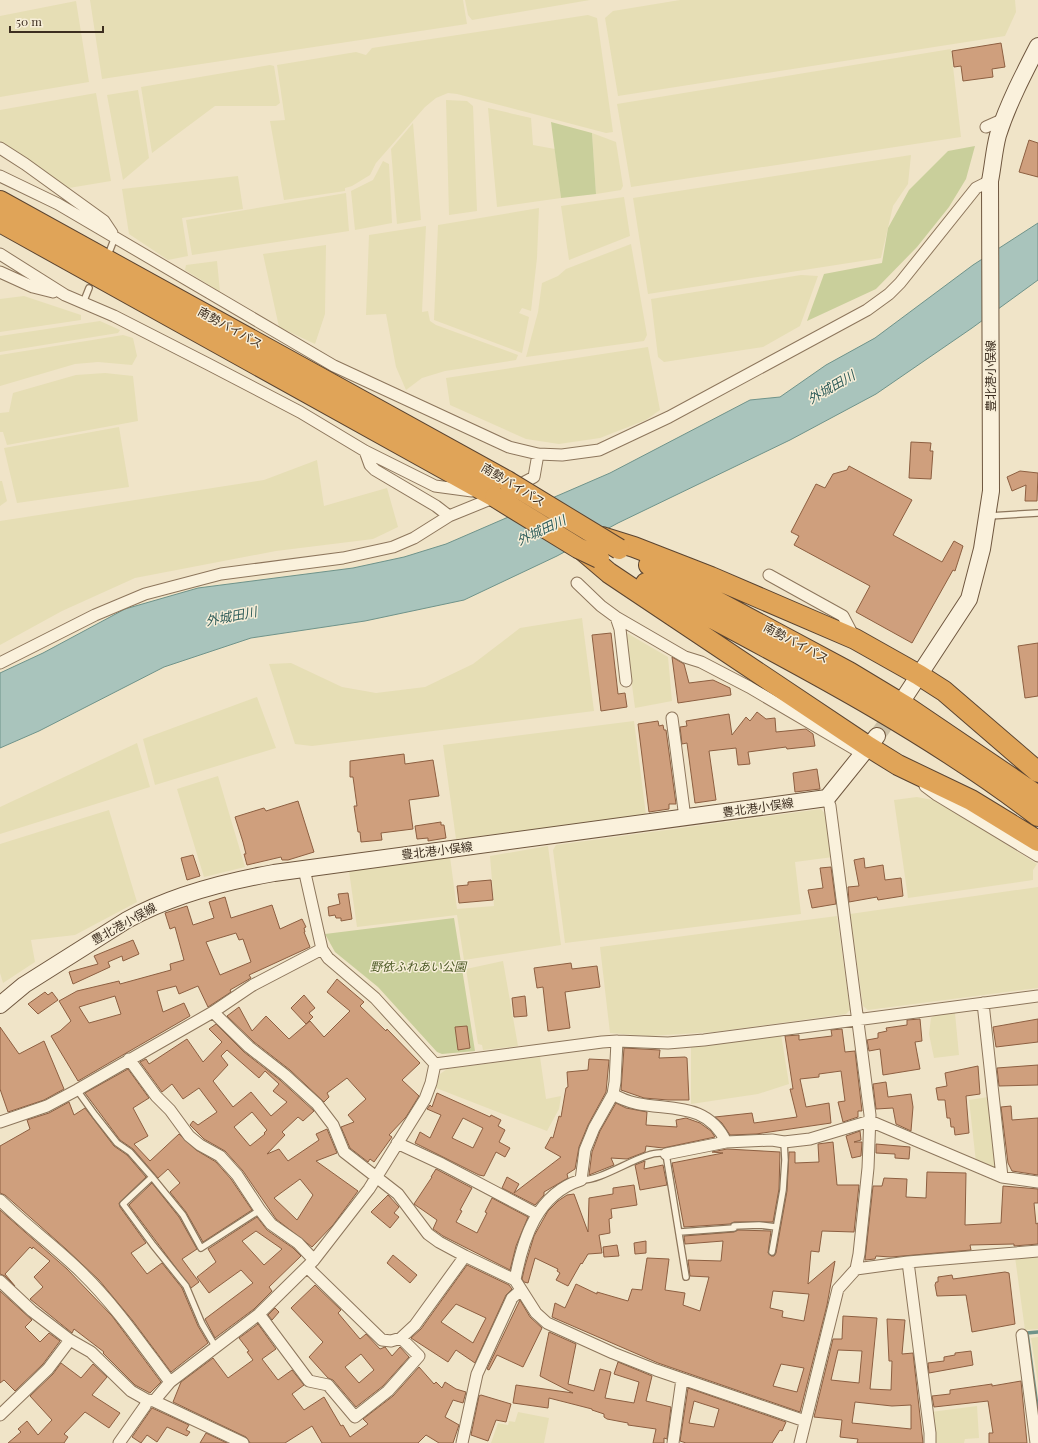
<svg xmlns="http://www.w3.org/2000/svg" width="1038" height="1443" font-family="'Playfair Display','Noto Sans JP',serif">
<rect width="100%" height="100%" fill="#f0e4c8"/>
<path fill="#e6deb5" d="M90 0H463L467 24 102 79Z
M465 0H590L472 20 468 15Z
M680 0H1015L1016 12 1005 36 618 96 605 18 613 11Z
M76 1 89 82 0 97V16Z
M588 15 597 18 613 132 606 133 457 94 448 93 436 98 425 107 376 163 370 175 352 186 345 188V191L284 200 270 121 285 120 277 65 356 52 366 55 372 48Z
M951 49 961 137 631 187 617 104Z
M270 65 274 66 280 103 276 106H215L152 153 141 87Z
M138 90 149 158 123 180 107 95Z
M96 93 111 181 69 188 0 141V110Z
M446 100 467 101 473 106 477 211 449 215Z
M488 108 531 118 533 145 555 149 561 198 497 207Z
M413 123 421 220 397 224 391 149Z
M592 133 616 142 623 186 621 190 596 194Z
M911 155 908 184 893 206 881 258 648 294 633 198Z
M383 161 389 164 392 223 355 230 351 191 373 180Z
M238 176 243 209 182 218 188 256 168 260 129 234 122 189Z
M346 193 349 231 192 255 186 220Z
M624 197 630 236 569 260 561 206Z
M539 208 537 258 531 311 522 308 519 313 529 317 522 353 434 320 438 225Z
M426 226 422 312 428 311 430 321 436 325 518 355 516 360 445 371 422 378 406 390 396 367 386 314 366 315 369 235Z
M631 244 647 335 644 341 526 357 538 312 542 283 558 276 566 269Z
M326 245 325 314 315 344 279 327 263 254Z
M217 261 220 292 185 270 186 265Z
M801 275 818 276 800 326 763 347 664 362 658 357 651 299Z
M24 296 81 315V320L0 332V299Z
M100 321 120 330 118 333 0 352V336Z
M123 335 133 338 137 356 132 365 98 362 75 364 0 386V355Z
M648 347 660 410 646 420 600 438 559 444 526 439 450 405 446 378Z
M105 373 133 376 138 421 7 445 3 432H0V413L9 412 13 393 76 375Z
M119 427 129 487 17 503 4 448Z
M317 460 324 506 387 488 398 527 373 539 276 551 135 578 62 611 0 645V521L264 480Z
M0 481H2L7 501 0 506Z
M582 618 594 711 312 746 295 744 269 664 291 663 342 687 376 693 425 687 473 664 520 628Z
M625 632 668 657 672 701 635 708Z
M257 697 276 748 155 785 143 739Z
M634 721 646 815 456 839 443 745Z
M137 743 150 787 0 834V807Z
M218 776 245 867 204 877 177 789Z
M917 797 933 800 963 817 1037 864 1033 870V880L908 898 894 800Z
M821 809 826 815 833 857 795 862 801 914 565 943 553 850 556 845Z
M109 810 137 902 75 935 31 940 35 962 3 983 0 973V844Z
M548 846 561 945 464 960 457 915 357 927 349 871 450 857 457 909 494 906 490 856Z
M1038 887V988L868 1010 863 1006 850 914Z
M837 916 850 1010 846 1014 714 1032 649 1036 610 1033 600 947Z
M503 961 518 1046 483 1050 482 1045 478 1044 466 969Z
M955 1013 959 1055 934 1058 929 1034 931 1018 935 1015Z
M781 1034 789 1084 758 1094 691 1104V1047Z
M540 1057 546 1099 561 1096 559 1109 547 1131 436 1088 440 1074 447 1069Z
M988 1097 997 1168 995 1171 976 1162 969 1100Z
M1038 1255V1329L1025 1330 1015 1257Z
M1038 1337V1383L1031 1338Z
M977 1406 979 1438 965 1439 964 1443H934L931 1412Z
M518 1412 549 1418 544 1443H491L498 1423 508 1425 509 1421 515 1422Z"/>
<path fill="#c9cf9b" d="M551 122 592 133 596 194 561 198Z
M975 146 966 179 949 207 917 247 876 289 807 321 824 274 882 263 888 228 909 190 948 151Z
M454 918 475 1051 442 1054 437 1052 378 987 335 952 325 934Z"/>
<path fill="#a9c4bc" stroke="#6f938a" d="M1038 223V280L972 328 876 394 790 440 618 523 557 556 464 600 365 621 251 638 164 667 39 731 0 748V673L43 653 125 609 198 588 353 568 404 557 446 544 610 473 750 400 780 397 826 365 875 338 973 265Z"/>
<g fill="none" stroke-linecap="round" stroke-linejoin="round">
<path stroke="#6f938a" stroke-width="3.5" d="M1038 1332 1027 1333 1038 1413"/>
</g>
<path fill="#cf9f7d" stroke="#8d5f41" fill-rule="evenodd" d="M1001 43 1005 67 992 69 993 77 963 81 961 66 954 67 952 51Z
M1029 140 1038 143V177L1019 172Z
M911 442 931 443 930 451H933L931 479 909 478Z
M849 466 912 500 893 535 942 562 954 541 963 546 955 571 953 570 912 643 856 612 870 586 794 545 799 536 791 532 816 484 825 488 833 474 847 470Z
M1020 471 1038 473 1037 501H1025L1026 485 1012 491 1007 477Z
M611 633 618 694 625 693 627 707 601 711 592 635Z
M1038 643V696L1025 698 1018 646Z
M672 657 684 664 689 683 713 680 730 688 731 695 678 703Z
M757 712 766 719 775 718 776 732 806 729 813 734 815 746 787 749 786 747 748 752 750 764 738 765 736 748 709 751 716 800 695 803 687 743 682 744 680 727 687 726 686 721 729 714 732 735 746 717 750 721Z
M658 721 659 726 663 725 664 730H666L676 804H669V809L649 812 638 724Z
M404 754 405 764 433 760 439 796 409 800 413 829 381 833 382 840 361 842 360 832H358L354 806H357L353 777H350V761Z
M817 769 820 789 795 792 793 773Z
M298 801 314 852 288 860H282L281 857 247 865 244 854H246L243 842 235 817 264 808 266 811Z
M441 822V825H444L446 838 428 841V838L417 839 415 826Z
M193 855 200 876 187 880 181 858Z
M864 858 865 868 883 865 885 880 901 878 903 896 878 900 877 897 849 902 848 887 859 886 854 860Z
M831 867 836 904 812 908 808 890 823 888 820 868Z
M491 880 493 900 459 903 457 886 468 885V882Z
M348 893 352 919 341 921V918H336L335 915 329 916 328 907 340 904 338 894Z
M225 897 231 918 272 905 280 929 302 919 306 927 304 928 305 932H304L310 947 249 975 251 978 230 990 231 992 208 1007 198 986 179 994 176 986 157 991 163 1012 184 1003 190 1016 78 1081 51 1036 60 1031 71 1021 59 1001 77 991 119 981 120 984 171 970 170 964 184 960 175 927 170 929 165 913 187 906 193 925 214 918 209 902ZM236 933 239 940 243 939 251 962 220 975 206 942ZM115 996 121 1014 89 1023 79 1007Z
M133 940 139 954 123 961 122 956 108 962 110 967 73 984 69 972 98 964 94 956Z
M571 963 572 969 597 966 600 987 565 992 570 1028 548 1031 543 987 537 988 534 968Z
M337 979 364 1002 360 1006 386 1031 387 1029 420 1063 402 1080 419 1096 406 1117 389 1135 392 1137 374 1162 370 1159 368 1162 350 1148 341 1127 354 1122 348 1115 366 1099 347 1078 327 1093 329 1097 324 1102 290 1070 254 1042 227 1016 239 1007 252 1031 266 1016 289 1039 310 1021 324 1037 350 1011 327 992Z
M45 992 48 995 52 992 58 1000 38 1014 28 1004Z
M304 995 315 1008 309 1013 313 1017 306 1024 291 1008Z
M525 996 527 1016 514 1017 512 998Z
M920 1019 922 1041 915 1042 920 1069 883 1075 880 1049 869 1051 867 1040 878 1038V1033L887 1031 886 1028 907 1025V1020Z
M1038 1019V1042L996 1047 993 1027Z
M216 1024 244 1052 280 1080 314 1111 303 1121 298 1117 282 1132 285 1135 267 1154 279 1149 288 1161 319 1140 316 1134 327 1129 337 1153 316 1161 358 1191 333 1225 312 1247 276 1219 243 1171 225 1151 204 1139 190 1125 193 1121 198 1125 217 1112 199 1088 183 1099 172 1084 162 1092 140 1062 146 1059 149 1064 187 1039 203 1062 222 1042 209 1029ZM227 1050 259 1078 265 1071 279 1084 273 1091 287 1102 271 1116 251 1092 233 1107 213 1081 228 1065 221 1056ZM252 1112 267 1130 264 1133 265 1134 250 1146 234 1127ZM300 1179 313 1195 297 1220 274 1198Z
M467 1026 470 1048 458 1050 455 1027Z
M0 1027 19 1054 44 1041 64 1089 44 1100 8 1112 0 1089Z
M842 1029 845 1052 855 1051 862 1111H858V1117L843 1122 838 1102 845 1101 841 1071 819 1074V1077L800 1079 806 1107 829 1103 831 1123 756 1134 730 1135 722 1123 715 1117 752 1113 754 1123 797 1117 790 1089H793L785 1036 799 1035V1040L832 1036 831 1030Z
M624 1048 660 1050 659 1058 685 1057 687 1058 689 1100H668L644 1098 621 1090Z
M589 1059 609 1060 606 1092 588 1125 579 1147 575 1169 567 1174 568 1178 544 1192V1195L535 1205 502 1188 507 1177 519 1184 514 1193 561 1157 545 1148 551 1137 553 1138 559 1116 561 1117 566 1088 568 1087 567 1072 588 1070Z
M1038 1065V1085L999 1086 997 1068Z
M978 1066 980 1094 966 1096 969 1133 955 1135 954 1127H951L950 1118H947L945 1100H938L936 1088 947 1086 945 1073Z
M128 1069 149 1098 133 1108 148 1136 134 1144 150 1161 179 1134 196 1150 216 1162 231 1179 252 1210 203 1242 186 1212 170 1192 180 1183 168 1169 158 1178 133 1149 120 1140 85 1093Z
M886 1082 888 1097 911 1094 913 1107 911 1131 896 1124 893 1108 876 1109 873 1084Z
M437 1093 490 1117 491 1115 501 1120 498 1126 505 1130 499 1142 510 1148 505 1157 496 1152 484 1176 479 1175 415 1143 420 1132 430 1138 441 1115 427 1109 430 1105 432 1107ZM463 1118 483 1128 473 1148 452 1138Z
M69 1102 74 1115 85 1108 114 1146 127 1155 146 1177 119 1203 120 1207 146 1243 131 1253 147 1274 162 1263 182 1288 198 1326 208 1343 171 1372 133 1321 99 1280 66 1249 5 1195 0 1193V1146L30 1129 27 1120 49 1113Z
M616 1103 626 1108 647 1112 646 1125 677 1127 676 1120 686 1118 700 1123 711 1131 715 1137 663 1148 646 1146 645 1152 627 1159 611 1158 614 1165 589 1175 592 1152 600 1131Z
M1011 1106 1012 1120 1038 1118V1175L1012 1171 1008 1163 1001 1107Z
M860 1131 861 1140 854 1142H862L861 1156 852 1158 846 1136Z
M833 1142 837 1185H859L854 1232 822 1231 819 1252 811 1251 808 1284 835 1261 827 1305 800 1412 658 1363 552 1317 555 1303 565 1308 576 1284 597 1294V1292L628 1301 632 1289 642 1290 647 1258 669 1259 665 1290 685 1293 683 1305 700 1311 709 1277 690 1276 688 1260 721 1261 723 1241 685 1244 684 1236 734 1232 738 1230 771 1231 768 1253 771 1256H774L776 1253 787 1191 789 1152H795V1163L819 1162 818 1144ZM773 1291 809 1294 804 1321 782 1317 783 1311 770 1308ZM781 1364 804 1368 797 1392 773 1386Z
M876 1144 910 1147 909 1159 895 1158V1154L876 1153Z
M727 1149 780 1152 779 1189 773 1222H734L730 1224 684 1227 672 1163 723 1153 712 1152Z
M645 1161 644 1169 663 1165 667 1185 640 1190 635 1165Z
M436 1169 472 1188 460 1210 462 1211 456 1222 477 1233 487 1213 485 1212 492 1198 528 1217 516 1246 510 1270 443 1236 433 1229 437 1220 414 1204 432 1177H431Z
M927 1172 966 1173 965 1225 1001 1223 1003 1186 1038 1189V1203H1034L1036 1224 1038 1223V1244L1014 1246V1244L970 1245 971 1250 891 1257 876 1256 875 1259 865 1260 873 1186H882L884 1178 907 1179 906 1197 926 1198Z
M152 1183 179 1217 197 1249 182 1259 199 1282 191 1288 129 1205Z
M634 1185 637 1205 611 1209 612 1218 609 1219 610 1233 599 1235 602 1253 588 1254 582 1264 581 1263 568 1286 556 1280 560 1273 557 1271 558 1269 535 1258 528 1283 524 1282 522 1279 525 1266 534 1236 548 1211 558 1201 567 1195 574 1194 588 1232 589 1198 613 1194V1188Z
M388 1195 399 1207 394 1213 399 1217 390 1228 371 1212Z
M0 1210 67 1269 112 1316 161 1382 150 1393 135 1385 103 1353 104 1352 74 1329 72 1333 30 1299 43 1287 34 1277 50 1261 33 1247 32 1249 30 1247 5 1274 15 1286 5 1276 0 1274Z
M257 1217 267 1230 293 1248 301 1256 269 1287 272 1291 254 1309 215 1338 205 1319 253 1283 241 1270 209 1293 197 1277 216 1262 208 1249ZM256 1231 282 1249 264 1265 242 1241Z
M646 1241V1253L635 1254 634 1243Z
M617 1245 619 1256 604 1257 603 1247Z
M393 1255 417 1275 410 1283 387 1263Z
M467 1265 509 1285 512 1289 506 1295 475 1363 456 1350 448 1362 411 1338 421 1329ZM456 1304 486 1318 473 1343 441 1322Z
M1005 1272 1009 1273 1015 1324 972 1332 966 1295 937 1296 935 1285 936 1282H938V1277L952 1275 953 1279Z
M315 1285 341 1310 338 1313 360 1339 366 1334 380 1349 385 1347 392 1356 400 1347 409 1357 383 1386 356 1407 333 1380 328 1378 309 1357 323 1342 291 1308ZM361 1354 374 1370 359 1383 345 1367Z
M0 1291 32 1320 25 1327 40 1342 49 1333 60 1341 43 1364 15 1391 4 1380 0 1383Z
M520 1300 530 1317 542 1328 523 1367 497 1355 489 1370 487 1369Z
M275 1308 279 1312 272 1320 268 1315Z
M843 1316 877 1318 870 1389 891 1390 892 1361H889L887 1319 905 1320 902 1354 913 1353 923 1443H857L858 1439 840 1437 842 1420 814 1417 833 1339H842ZM838 1350 862 1351 859 1383 831 1380ZM855 1402 892 1406 911 1405V1429L852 1423Z
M258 1324 276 1349 262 1359 278 1380 292 1370 304 1385 292 1394 304 1410 324 1397 341 1426 343 1425 350 1437 368 1424 363 1419 393 1396 419 1367 434 1384 436 1382 442 1388 445 1382 456 1389 466 1392 463 1403 453 1400 445 1417 459 1425 453 1443H439L426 1435 418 1443H322L312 1426 285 1443H250L246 1437 173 1402 181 1382 213 1358 228 1378 253 1360 247 1352 249 1351 239 1338Z
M549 1332 576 1344 568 1384 594 1391 600 1369 611 1372 605 1398 634 1403 639 1382 614 1374 618 1362 652 1376 646 1401 671 1407 667 1439 664 1438V1443H653L656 1429 628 1425V1423L607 1419 604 1417V1414L592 1410V1409L549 1398 548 1408 513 1403 516 1385 573 1393 540 1376Z
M971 1351 973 1365 929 1373 928 1363 944 1361V1357L955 1355V1353Z
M61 1363 81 1378 93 1364 107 1377 92 1395 120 1413 109 1428 85 1412 64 1434 68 1437 64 1443H8L21 1432 18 1429 27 1421 38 1435 52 1420 30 1396 53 1374Z
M1021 1381 1027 1443H989V1433H993L988 1401 934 1407 932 1396 950 1394V1390L992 1384V1386Z
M688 1388 786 1422 782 1431 780 1430 772 1443H686L680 1441ZM694 1401 719 1409 714 1427 689 1423Z
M481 1395 511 1404 506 1422 496 1420 488 1441 471 1435 479 1396Z
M152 1408 189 1425 186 1430 190 1432 187 1436 167 1427 157 1442 147 1435 141 1443 132 1437Z
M206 1433 227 1443H200Z"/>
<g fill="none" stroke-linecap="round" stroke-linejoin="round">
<path stroke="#ccc0a6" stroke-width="16" stroke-dasharray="16 8" stroke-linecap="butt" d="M877 736 897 708"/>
<g stroke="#8d765c" stroke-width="8">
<path id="lane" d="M110 250 115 237
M83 303 89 288
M989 516 1038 513
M77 1090 95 1115 117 1143 130 1152 152 1177 123 1204 153 1245 186 1286 202 1324 215 1346
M152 1177 183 1215 201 1248 260 1210
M581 1180C605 1181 647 1147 666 1154L686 1277
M680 1232 734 1228V1226L759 1225 776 1227
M772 1252 783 1190 785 1160 784 1142"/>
</g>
<g stroke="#8d765c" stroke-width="13">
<path id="street" d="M986 127 1004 119
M0 148 25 164 104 221 112 233
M0 176 58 204 334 366 509 447 538 454 562 455 599 450 669 417 867 310 889 294 900 283 976 188 990 181
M0 254 65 295 114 316 208 364 300 412 365 451 435 486 472 491
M0 272 33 287 53 292
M365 451 370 465 375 470 436 506 449 516
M515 487 534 477 538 454
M769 575 843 616 854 637
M577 583 601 606 616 617 685 657 701 662 749 687 863 754
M616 617 620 629 626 681
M0 663 95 615 145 594 221 574 343 558 393 547 414 538 449 516 498 496
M672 718 685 818
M925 786 937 795 1038 856
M304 869 322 949 328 958 375 998 435 1064
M983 1003 1002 1177
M213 1012 249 1047 285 1075 317 1104 333 1125 344 1152 398 1194 428 1234 439 1242 465 1256 515 1280 536 1313 547 1323 613 1353 656 1370 805 1421
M129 1059 156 1096 170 1110 189 1136 200 1145 220 1156 237 1175 260 1210 271 1224 298 1243 314 1260
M435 1064 602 1042 617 1041 668 1043 704 1040 1038 996
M613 1094C650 1118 703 1092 726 1142
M0 1122 47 1106 77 1090 213 1012 253 985 322 949
M397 1143 442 1164 537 1214
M666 1154 726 1142 772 1140 784 1142 810 1139 870 1121 1002 1177 1038 1182
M0 1200C26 1226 56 1247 82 1273 115 1305 142 1345 170 1382
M908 1262 930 1433V1443
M856 1269 908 1262 1038 1251
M515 1280C523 1238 537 1194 581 1180L585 1150 594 1128 613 1094 615 1082 617 1041
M0 1281 32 1311 70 1340 91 1352 131 1391 147 1400
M259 1314 309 1381 328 1385 355 1417 388 1391 419 1356 401 1338 391 1341 382 1340 307 1267
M1022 1335 1036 1443
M401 1338 415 1325 465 1256
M154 1401 170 1382 259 1314 314 1260 369 1189 425 1099 431 1083 435 1064
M0 1415 48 1369 70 1340
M119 1443 145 1406 147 1400 154 1401 243 1443
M462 1443 477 1374 512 1298 521 1290
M673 1443 682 1379
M800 1443 838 1289 856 1269 859 1254 868 1168 870 1115 830 806 827 798"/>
</g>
<g stroke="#6f573f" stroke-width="18">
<path id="secondary" d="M906 695 969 599 982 549 991 491 990 181C993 166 994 150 998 135 1008 104 1023 75 1038 46
M0 1005 24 985 127 920C172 895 223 882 274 873L827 798 877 736"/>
</g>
<g stroke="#5b4430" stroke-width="22">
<path id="highway" d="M0 201 507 481
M0 222 495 497
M602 537 634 547 711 577 855 639 919 675 944 691 1038 772
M582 550 609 573 869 747 898 765 971 800 1038 841
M649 565 849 672 907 707 1038 796
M646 583C780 655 917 723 1038 816"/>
</g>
<use href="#lane" stroke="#faf1dc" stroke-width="5.5"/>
<use href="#street" stroke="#faf1dc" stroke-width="11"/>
<use href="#secondary" stroke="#faf1dc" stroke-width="16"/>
<use href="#highway" stroke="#e0a458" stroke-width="20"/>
<g stroke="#5b4430" stroke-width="22" stroke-linecap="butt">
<path id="highway-bridge" d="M507 481 619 549
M495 497 578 548 599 558"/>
</g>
<use href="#highway-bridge" stroke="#e0a458" stroke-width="20"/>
</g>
<g text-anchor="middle" stroke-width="3" stroke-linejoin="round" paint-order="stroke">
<g font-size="12" fill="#3d2e20" stroke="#f7eed8">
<text transform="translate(230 328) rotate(29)" y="4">南勢バイパス</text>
<text transform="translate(991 376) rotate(-90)" y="4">豊北港小俣線</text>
<text transform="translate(513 485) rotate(31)" y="4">南勢バイパス</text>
<text transform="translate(796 643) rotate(28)" y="4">南勢バイパス</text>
<text transform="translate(758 808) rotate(-8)" y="4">豊北港小俣線</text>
<text transform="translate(437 851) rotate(-7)" y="4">豊北港小俣線</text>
<text transform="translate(124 924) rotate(-29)" y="4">豊北港小俣線</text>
</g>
<g font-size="12" font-style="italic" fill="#4d5a26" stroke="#f7eed8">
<text x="418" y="971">野依ふれあい公園</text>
</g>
<g font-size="13" font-style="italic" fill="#2f5d5a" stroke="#f7eed8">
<text transform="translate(831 387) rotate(-30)" y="5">外城田川</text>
<text transform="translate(541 530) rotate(-25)" y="5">外城田川</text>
<text transform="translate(231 616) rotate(-11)" y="5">外城田川</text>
</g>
</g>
<path d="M10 26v6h93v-6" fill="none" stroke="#3d2e20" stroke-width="2"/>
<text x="16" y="26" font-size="12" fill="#3d2e20" stroke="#f7eed8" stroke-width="3" paint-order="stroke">50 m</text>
</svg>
